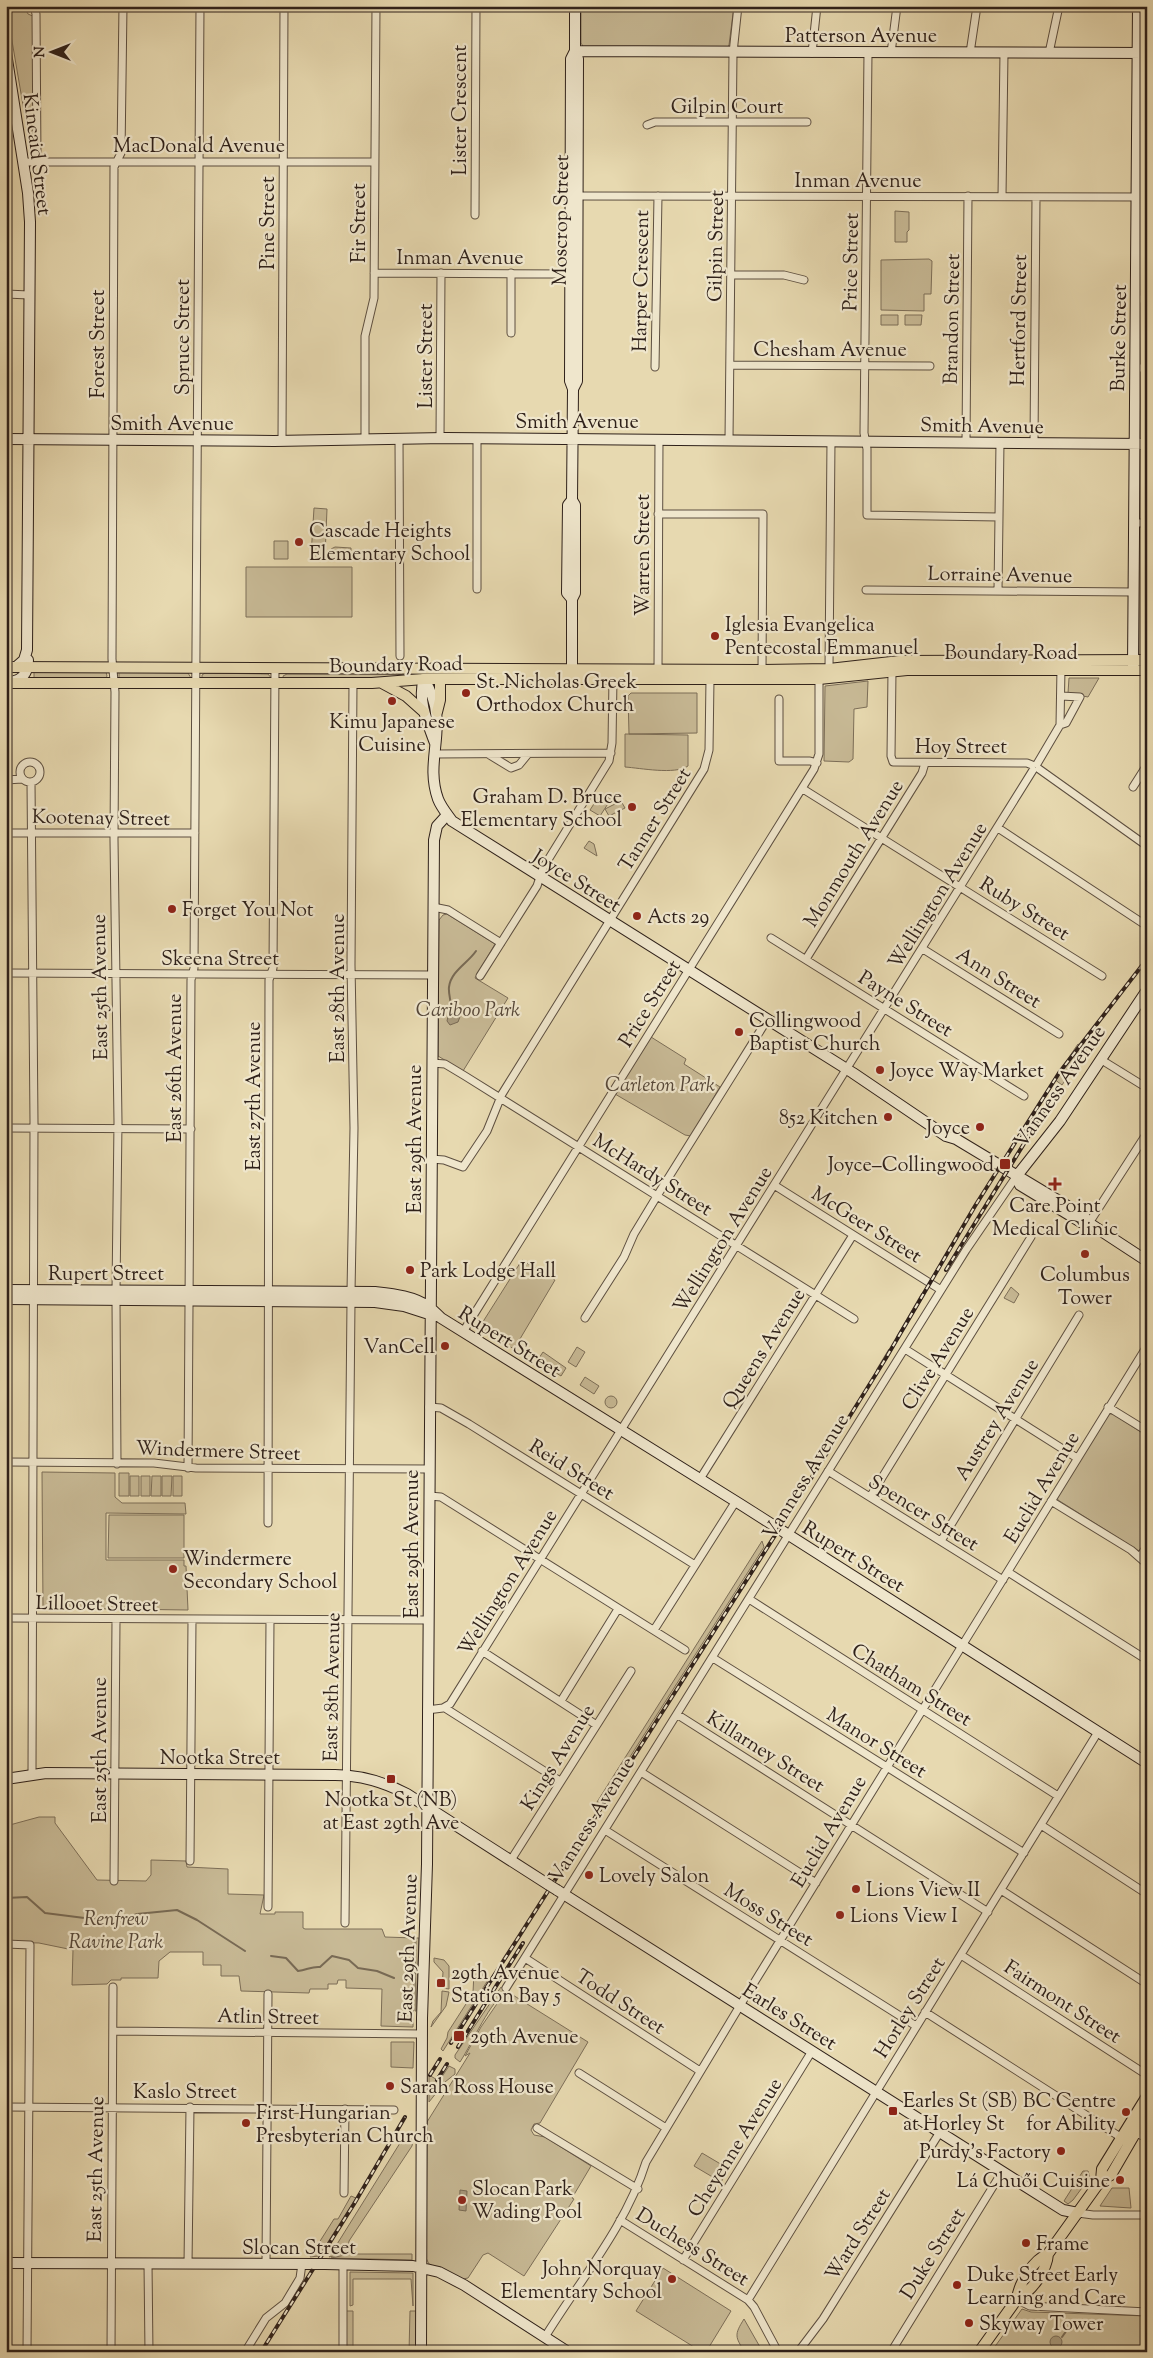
<svg xmlns="http://www.w3.org/2000/svg" width="1153" height="2358" font-family="'Sorts Mill Goudy',serif">
<rect width="100%" height="100%" fill="#e7d9b0"/>
<filter id="stains"><feTurbulence type="fractalNoise" baseFrequency=".004" numOctaves="4"/><feColorMatrix values="0 0 0 0 .2 0 0 0 0 .09 0 0 0 0 .02 0 0 0 .5 -.17"/></filter>
<radialGradient id="worn" r=".72"><stop offset=".6" stop-color="#630" stop-opacity="0"/><stop offset="1" stop-color="#630" stop-opacity=".3"/></radialGradient>
<path fill="#c8ba96" stroke="#7c6e58" d="M6 6H24L28 14 35 17 32 142 29 140Z
M581 6H734L729 45 727 48H584L581 43Z
M895 211 909 212V230L907 232V242H895Z
M929 259 932 261 931 294H924V311L881 310V260Z
M881 315H898V325H881Z
M905 315H922L921 325H905Z
M314 508 327 509 325 556 317 558 311 556Z
M274 541H288V559H274Z
M335 547 351 548V551L340 560 331 553V549Z
M246 567H352V617H246Z
M34 671 106 672 107 676 106 678 34 679Z
M119 672 188 673 191 678 119 680Z
M205 673 268 674 272 679 202 678V675Z
M287 674H397L409 677 284 680 283 676Z
M1069 678H1099L1088 697 1068 693Z
M868 681 867 707 854 709 853 759 849 762 824 761 825 686Z
M631 693H697V733L629 734 628 696Z
M625 734 688 735V766C675 775 640 768 625 767Z
M601 793 611 799 600 816 590 810Z
M621 801 625 808 609 816 605 809Z
M589 841 594 844 597 856 584 848Z
M447 914 495 944 475 978 508 998 463 1071 438 1056 439 920 443 915Z
M651 1037 686 1059 684 1064 720 1087 691 1136 685 1135 615 1094Z
M1078 1044 1087 1049 1062 1085 1054 1079Z
M522 1260 555 1280 514 1349 479 1328Z
M1011 1287 1019 1294 1014 1303 1004 1298Z
M577 1347 585 1352 576 1367 568 1362Z
M543 1352 566 1368 561 1376 537 1361Z
M585 1377 599 1386 594 1394 580 1385Z
M605 1402a6 6 0 1 1 12 0a6 6 0 1 1-12 0Z
M1109 1414H1113L1147 1436V1541L1139 1551 1058 1500 1057 1498Z
M42 1472 115 1473V1497L122 1503H185L186 1514 106 1513V1560H184V1566H186L188 1610 43 1608Z
M119 1473H129V1496H119Z
M130 1476H139V1496H130Z
M141 1476H150V1496H141Z
M152 1476H161V1496H151Z
M162 1476H172L171 1496H162Z
M173 1476H182V1496H173Z
M109 1515H184V1558H108Z
M762 1541 764 1547 598 1807 597 1802Z
M39 1817H55V1823L97 1880 146 1881 151 1875V1860L186 1861 187 1867 228 1869V1894L264 1895 260 1914H275V1912H303V1928L305 1929H382L385 1937 415 1938 413 2027 381 2026 382 1989 346 1988V1980H338L337 1984H328V1989H310L309 1993 241 1991 239 1976H221V1965H203V1952H170L159 1961 158 1978H121V1980H111L107 1984 72 1985 73 1950 39 1943 6 1942V1826Z
M416 1938H419L416 2011H415Z
M434 1958 444 1960 449 1966V1989L442 1988 443 1972 434 1962Z
M474 1971H483V1976L488 1980 443 2051 441 2049 447 2038 448 2032 473 1993Z
M501 1987 507 1991C490 2001 473 2042 460 2062L455 2058V2055Z
M442 1991 449 1992 446 2006 431 2027 433 2021 441 2012Z
M508 1992 588 2042 540 2123 534 2124 531 2130 534 2135 545 2137 591 2166 572 2198 574 2199 524 2276 488 2253 483 2255 468 2278 463 2279 429 2264 426 2258 427 2122 470 2053 465 2056 481 2027 501 1998Z
M391 2042H414L413 2068 391 2067Z
M449 2066 455 2069V2074L445 2082 429 2102V2075L439 2081Z
M405 2135 413 2140 412 2146 349 2241 348 2253 329 2257Z
M702 2153 729 2169 721 2182 694 2166Z
M1083 2171H1088L1090 2177 1073 2200 1068 2204 1064 2201Z
M1112 2188H1129L1131 2208 1100 2206Z
M351 2196 356 2198 319 2256 310 2257 334 2219H338Z
M350 2254H412V2260L331 2258Z
M663 2268 731 2311 706 2352H702L636 2311Z
M350 2272 413 2273V2306L411 2279H353V2305L350 2306Z
M1022 2309 1031 2312 1147 2316V2352H991Z
M345 2311H353V2352H345Z
M410 2311H416V2352H409Z
M744 2319 760 2347 758 2352H745C735 2337 734 2335 744 2319Z"/>
<path fill="#a89a7d" stroke="#786a55" d="M455 1009 461 1014 458 1022 450 1025 447 1021 449 1012Z
M460 2190 467 2191 466 2211 459 2210Z
M1050 2342a6 6 0 1 1 12 0a6 6 0 1 1-12 0Z"/>
<g fill="none" stroke-linecap="round" stroke-linejoin="round">
<path stroke="#786a55" stroke-width="2" d="M451 1011C452 1003 448 994 449 987 451 971 468 963 476 951
M897 1337 922 1294
M877 1370 889 1350
M6 1898 27 1897 45 1913 116 1922 137 1914 177 1910 197 1920 245 1951
M271 1956 286 1958 298 1971C307 1970 312 1966 320 1967L332 1956 349 1960 358 1968 377 1971 394 1978
M1062 2337 1067 2330 1074 2326"/>
<g stroke="#5d4f40" stroke-width="9">
<path id="street" d="M34 6 36 14 37 160
M812 53 817 6
M868 53 864 433 867 449V515L999 517
M891 53 897 6
M970 53 977 6
M1049 53 1059 6
M647 125 655 122H807
M23 162H374
M575 196 1147 197
M1002 196 1004 53
M475 215 476 6
M374 273 574 274
M731 275H784L804 280
M6 294 29 295
M1137 299H1147
M511 333V273
M730 365 930 366
M655 367 658 196
M1136 368H1147
M365 438V336L374 298 376 6
M399 438 400 656
M440 438 441 273
M477 438V589
M729 440 733 53 738 6
M282 441 284 6
M966 442 968 196
M1034 443 1036 197
M658 514H763L762 670
M1134 523H1147
M866 590 1133 592
M998 591 1000 442
M829 669 831 441
M658 670 659 439
M892 671 891 756 893 762 1027 763 1032 765
M779 699V761H810L817 763
M1060 725 1066 723 1080 697 1061 696
M435 754 611 753
M488 754 511 768 519 765 528 754
M20 772a10 10 0 1 1 20 0a10 10 0 1 1-20 0Z
M1037 764 1060 725 1061 668
M1039 769 1147 846
M6 780 22 779
M31 782 34 1122 32 1774
M1133 787 1147 765
M803 789 1102 976
M998 828 1147 926
M6 833H195
M433 907 448 910 501 943
M771 938 1024 1096
M923 949 1059 1034
M806 959 922 773 925 763
M6 973 433 975
M480 976 537 886 543 868 609 761 612 743 613 678
M1100 1059 1147 1088
M432 1063 445 1064 465 1076 854 1319
M6 1128 191 1129
M431 1159 444 1160 463 1167 487 1131 502 1094 704 769 709 750 710 679
M774 1185 941 1290
M1089 1223 1147 1133
M116 1291 118 1122 114 840 115 692 112 659 114 167 121 153 123 6
M351 1292 354 1128 351 965 353 683
M116 1300 117 1464
M585 1318 624 1257 634 1234 657 1196 767 1020
M463 1332 814 769 819 754V679
M905 1349 1077 1458
M429 1407 441 1408 469 1424 695 1565
M1108 1407 1147 1431
M6 1462 154 1463 196 1468 429 1469
M188 1468 191 980 194 968 200 6
M828 1471 1003 1580
M700 1479 853 1235
M429 1496 441 1497 685 1650
M870 1497 1031 1237
M1051 1501 1131 1550 1147 1564
M268 1523 269 980 273 968 275 669
M941 1541 1079 1315
M1140 1557 1147 1546
M1008 1572 1147 1660
M749 1599 1058 1796
M6 1618 428 1620
M654 1630 736 1501
M482 1651 595 1724
M713 1658 1024 1853
M561 1701 618 1609
M445 1708 560 1781
M427 1710 443 1708 450 1704 1033 770
M678 1715 988 1912
M641 1772 816 1883
M1041 1825 1147 1894
M605 1830 916 2026
M511 1860 631 1671
M190 1861 192 1620
M114 1881 116 1620
M1001 1890 1147 1984
M268 1907 270 1620
M345 1923 351 1302
M6 1944 30 1945 27 2352
M961 1955 1147 2075
M525 1958 700 2071
M506 1988 966 1250 1016 1177
M925 2012 1125 2140
M113 2031 422 2034
M579 2073 666 2128
M6 2107 394 2110
M537 2128 638 2189
M1132 2131 1147 2138
M344 2193 345 2109
M1078 2213 1093 2215H1147
M620 2220 748 2300 754 2307 778 2352
M683 2260 812 2051
M148 2264 149 2352
M188 2264 190 2107
M266 2264 268 1994
M1016 2299 1030 2306 1147 2312
M748 2300 1098 1732
M545 2337C580 2280 626 2226 646 2162L744 1999 1147 1346
M111 2352 113 1987
M245 2352 266 2318 285 2303 300 2278 302 2264
M343 2352V2264
M798 2352 823 2319 940 2132
M891 2352 1002 2172"/>
</g>
<g stroke="#2f211a" stroke-width="12">
<path id="secondary" d="M575 51 1147 53
M6 53 28 193 30 222 27 650 24 660 16 667
M573 389 577 381 578 59 575 51V6
M6 439 274 441 445 438 1147 444
M572 500 568 505 567 593 572 599
M1133 667 1138 6
M572 676V599L575 593V505L572 500 573 389 570 381 571 59 575 51
M424 679C452 725 423 757 438 799 441 807 447 814 452 821L853 1073 946 1136 956 1139 1084 1216 1089 1223 1147 1261
M424 679C417 700 428 724 435 743
M10 682C23 680 28 673 28 660
M1016 1177 1060 1121 1147 990
M1016 1177 1020 1185 1081 1222 1089 1223
M6 1290 375 1292C393 1294 414 1296 429 1307 433 1310 437 1314 441 1318L740 1504 1147 1763
M6 1299 375 1302 404 1306 435 1316
M6 1779 46 1773 335 1775C361 1775 384 1782 407 1794L549 1885
M557 1890 1063 2210 1078 2213
M6 2263 313 2264
M325 2264 413 2266 439 2272 464 2285 568 2352
M421 2352 422 2018 427 1864 434 840 437 826 447 815"/>
</g>
<g stroke="#2f211a" stroke-width="12">
<path id="primary" d="M6 667 762 670 829 669 900 661 1147 660
M6 683H372L424 679H819L907 670H1147
M382 683 406 696 424 712
M437 712 440 700V679
M1101 2180 1102 2169 1147 2096
M1017 2299C1019 2283 1033 2260 1048 2254
M979 2352 1017 2299C1032 2291 1047 2270 1048 2254L1101 2180 1111 2175 1147 2113"/>
</g>
<use href="#street" stroke="#efe6cc" stroke-width="7"/>
<use href="#secondary" stroke="#efe6cc" stroke-width="10"/>
<use href="#primary" stroke="#e7d9b0" stroke-width="10"/>
<g stroke="#2f211a" stroke-width="4">
<path id="rail" d="M946 1270 1059 1087
M451 2043 797 1501 886 1358 975 1206 1059 1073 1147 959
M458 2047 523 1943
M430 2075 440 2059
M437 2080 447 2064
M261 2352 354 2204 405 2117"/>
</g>
<use href="#rail" stroke="#efe6cc" stroke-width="2" stroke-dasharray="5.5" stroke-linecap="butt"/>
<g stroke="#2f211a" stroke-width="12" stroke-linecap="butt">
<path id="secondary-bridge" d="M549 1885 557 1890
M313 2264H325"/>
</g>
<use href="#secondary-bridge" stroke="#efe6cc" stroke-width="10"/>
</g>
<g fill="#8f2418" stroke="#efe6cc" stroke-width="2">
<circle cx="299" cy="542" r="5"/>
<circle cx="715" cy="636" r="5"/>
<circle cx="466" cy="693" r="5"/>
<circle cx="392" cy="701" r="5"/>
<circle cx="632" cy="807" r="5"/>
<circle cx="172" cy="909" r="5"/>
<circle cx="637" cy="916" r="5"/>
<circle cx="739" cy="1032" r="5"/>
<circle cx="880" cy="1070" r="5"/>
<circle cx="888" cy="1117" r="5"/>
<circle cx="980" cy="1127" r="5"/>
<rect x="999" y="1158" width="12" height="12" rx="2.5"/>
<path d="M1052.5 1176.5h5v5h5v5h-5v5h-5v-5h-5v-5h5z"/>
<circle cx="1085" cy="1254" r="5"/>
<circle cx="410" cy="1270" r="5"/>
<circle cx="445" cy="1346" r="5"/>
<circle cx="173" cy="1569" r="5"/>
<rect x="386" y="1774" width="10" height="10" rx="2.5"/>
<circle cx="589" cy="1875" r="5"/>
<circle cx="856" cy="1889" r="5"/>
<circle cx="840" cy="1915" r="5"/>
<rect x="436" y="1978" width="10" height="10" rx="2.5"/>
<rect x="453" y="2030" width="12" height="12" rx="2.5"/>
<circle cx="390" cy="2086" r="5"/>
<rect x="888" y="2106" width="10" height="10" rx="2.5"/>
<circle cx="1126" cy="2112" r="5"/>
<circle cx="246" cy="2123" r="5"/>
<circle cx="1061" cy="2151" r="5"/>
<circle cx="1120" cy="2180" r="5"/>
<circle cx="462" cy="2200" r="5"/>
<circle cx="1026" cy="2243" r="5"/>
<circle cx="672" cy="2279" r="5"/>
<circle cx="957" cy="2285" r="5"/>
<circle cx="969" cy="2323" r="5"/>
</g>
<g text-anchor="middle" stroke-width="4.5" stroke-linejoin="round" paint-order="stroke">
<g font-size="20" fill="#2f211a" stroke="#efe6cc">
<text x="861" y="42">Patterson Avenue</text>
<text x="727" y="113">Gilpin Court</text>
<text transform="translate(459 110) rotate(-90)" y="7">Lister Crescent</text>
<text x="199" y="152">MacDonald Avenue</text>
<text transform="translate(38 154) rotate(83)" y="7">Kincaid Street</text>
<text x="858" y="187">Inman Avenue</text>
<text transform="translate(560 220) rotate(-89)" y="7">Moscrop Street</text>
<text transform="translate(267 223) rotate(-90)" y="7">Pine Street</text>
<text transform="translate(358 223) rotate(-90)" y="7">Fir Street</text>
<text transform="translate(715 246) rotate(-89)" y="7">Gilpin Street</text>
<text x="460" y="264">Inman Avenue</text>
<text transform="translate(850 262) rotate(-89)" y="7">Price Street</text>
<text transform="translate(640 281) rotate(-89)" y="7">Harper Crescent</text>
<text transform="translate(951 319) rotate(-89)" y="7">Brandon Street</text>
<text transform="translate(1018 320) rotate(-89)" y="7">Hertford Street</text>
<text transform="translate(182 337) rotate(-90)" y="7">Spruce Street</text>
<text transform="translate(1118 338) rotate(-89)" y="7">Burke Street</text>
<text transform="translate(97 344) rotate(-90)" y="7">Forest Street</text>
<text x="830" y="356">Chesham Avenue</text>
<text transform="translate(425 356) rotate(-90)" y="7">Lister Street</text>
<text x="577" y="428">Smith Avenue</text>
<text x="172" y="430">Smith Avenue</text>
<text transform="translate(982 425) rotate(1)" y="7">Smith Avenue</text>
<text transform="translate(642 555) rotate(-90)" y="7">Warren Street</text>
<text transform="translate(1000 574) rotate(1)" y="7">Lorraine Avenue</text>
<text x="1011" y="659">Boundary Road</text>
<text transform="translate(396 664) rotate(-1)" y="7">Boundary Road</text>
<text x="961" y="753">Hoy Street</text>
<text transform="translate(101 817) rotate(1)" y="7">Kootenay Street</text>
<text transform="translate(654 819) rotate(-58)" y="7">Tanner Street</text>
<text transform="translate(853 853) rotate(-58)" y="7">Monmouth Avenue</text>
<text transform="translate(577 880) rotate(32)" y="7">Joyce Street</text>
<text transform="translate(937 895) rotate(-58)" y="7">Wellington Avenue</text>
<text transform="translate(1025 908) rotate(32)" y="7">Ruby Street</text>
<text x="220" y="965">Skeena Street</text>
<text transform="translate(999 977) rotate(32)" y="7">Ann Street</text>
<text transform="translate(99 987) rotate(-91)" y="7">East 25th Avenue</text>
<text transform="translate(337 988) rotate(-90)" y="7">East 28th Avenue</text>
<text transform="translate(649 1003) rotate(-58)" y="7">Price Street</text>
<text transform="translate(906 1003) rotate(32)" y="7">Payne Street</text>
<text transform="translate(174 1068) rotate(-90)" y="7">East 26th Avenue</text>
<text transform="translate(1059 1086) rotate(-55)" y="7">Vanness Avenue</text>
<text transform="translate(253 1096) rotate(-90)" y="7">East 27th Avenue</text>
<text transform="translate(414 1139) rotate(-90)" y="7">East 29th Avenue</text>
<text transform="translate(653 1174) rotate(32)" y="7">McHardy Street</text>
<text transform="translate(867 1224) rotate(32)" y="7">McGeer Street</text>
<text transform="translate(722 1239) rotate(-58)" y="7">Wellington Avenue</text>
<text x="106" y="1280">Rupert Street</text>
<text transform="translate(510 1341) rotate(32)" y="7">Rupert Street</text>
<text transform="translate(763 1348) rotate(-58)" y="7">Queens Avenue</text>
<text transform="translate(937 1358) rotate(-58)" y="7">Clive Avenue</text>
<text transform="translate(996 1419) rotate(-58)" y="7">Austrey Avenue</text>
<text transform="translate(218 1450) rotate(2)" y="7">Windermere Street</text>
<text transform="translate(572 1469) rotate(32)" y="7">Reid Street</text>
<text transform="translate(805 1476) rotate(-58)" y="7">Vanness Avenue</text>
<text transform="translate(1041 1487) rotate(-59)" y="7">Euclid Avenue</text>
<text transform="translate(924 1512) rotate(32)" y="7">Spencer Street</text>
<text transform="translate(411 1544) rotate(-90)" y="7">East 29th Avenue</text>
<text transform="translate(854 1556) rotate(32)" y="7">Rupert Street</text>
<text transform="translate(507 1582) rotate(-58)" y="7">Wellington Avenue</text>
<text transform="translate(97 1603) rotate(1)" y="7">Lillooet Street</text>
<text transform="translate(912 1684) rotate(32)" y="7">Chatham Street</text>
<text transform="translate(331 1687) rotate(-89)" y="7">East 28th Avenue</text>
<text transform="translate(877 1742) rotate(32)" y="7">Manor Street</text>
<text transform="translate(99 1750) rotate(-90)" y="7">East 25th Avenue</text>
<text transform="translate(766 1751) rotate(32)" y="7">Killarney Street</text>
<text x="220" y="1764">Nootka Street</text>
<text transform="translate(557 1757) rotate(-58)" y="7">Kings Avenue</text>
<text transform="translate(591 1819) rotate(-58)" y="7">Vanness Avenue</text>
<text transform="translate(828 1831) rotate(-59)" y="7">Euclid Avenue</text>
<text transform="translate(769 1914) rotate(32)" y="7">Moss Street</text>
<text transform="translate(407 1948) rotate(-88)" y="7">East 29th Avenue</text>
<text transform="translate(621 2001) rotate(33)" y="7">Todd Street</text>
<text transform="translate(1063 2001) rotate(33)" y="7">Fairmont Street</text>
<text transform="translate(909 2007) rotate(-58)" y="7">Horley Street</text>
<text transform="translate(268 2016) rotate(1)" y="7">Atlin Street</text>
<text transform="translate(790 2016) rotate(32)" y="7">Earles Street</text>
<text x="185" y="2098">Kaslo Street</text>
<text transform="translate(734 2147) rotate(-58)" y="7">Cheyenne Avenue</text>
<text transform="translate(95 2169) rotate(-89)" y="7">East 25th Avenue</text>
<text transform="translate(857 2234) rotate(-58)" y="7">Ward Street</text>
<text transform="translate(693 2246) rotate(32)" y="7">Duchess Street</text>
<text x="299" y="2254">Slocan Street</text>
<text transform="translate(932 2253) rotate(-58)" y="7">Duke Street</text>
</g>
<g font-size="20" fill="#2f211a" stroke="#efe6cc" text-anchor="start">
<text x="309" y="537">Cascade Heights<tspan x="309" dy="23">Elementary School</tspan></text>
<text x="725" y="631">Iglesia Evangelica<tspan x="725" dy="23">Pentecostal Emmanuel</tspan></text>
<text x="476" y="688">St. Nicholas Greek<tspan x="476" dy="23">Orthodox Church</tspan></text>
<text x="392" y="728" text-anchor="middle">Kimu Japanese<tspan x="392" dy="23">Cuisine</tspan></text>
<text x="622" y="803" text-anchor="end">Graham D. Bruce<tspan x="622" dy="23">Elementary School</tspan></text>
<text x="182" y="916">Forget You Not</text>
<text x="647" y="923">Acts 29</text>
<text x="749" y="1027">Collingwood<tspan x="749" dy="23">Baptist Church</tspan></text>
<text x="890" y="1077">Joyce Way Market</text>
<text x="878" y="1124" text-anchor="end">852 Kitchen</text>
<text x="970" y="1134" text-anchor="end">Joyce</text>
<text x="994" y="1171" text-anchor="end">Joyce–Collingwood</text>
<text x="1055" y="1212" text-anchor="middle">Care Point<tspan x="1055" dy="23">Medical Clinic</tspan></text>
<text x="420" y="1277">Park Lodge Hall</text>
<text x="1085" y="1281" text-anchor="middle">Columbus<tspan x="1085" dy="23">Tower</tspan></text>
<text x="435" y="1353" text-anchor="end">VanCell</text>
<text x="183" y="1565">Windermere<tspan x="183" dy="23">Secondary School</tspan></text>
<text x="391" y="1806" text-anchor="middle">Nootka St (NB)<tspan x="391" dy="23">at East 29th Ave</tspan></text>
<text x="599" y="1882">Lovely Salon</text>
<text x="866" y="1896">Lions View II</text>
<text x="850" y="1922">Lions View I</text>
<text x="451" y="1979">29th Avenue<tspan x="451" dy="23">Station Bay 5</tspan></text>
<text x="470" y="2043">29th Avenue</text>
<text x="400" y="2093">Sarah Ross House</text>
<text x="903" y="2107">Earles St (SB)<tspan x="903" dy="23">at Horley St</tspan></text>
<text x="1116" y="2107" text-anchor="end">BC Centre<tspan x="1116" dy="23">for Ability</tspan></text>
<text x="256" y="2119">First Hungarian<tspan x="256" dy="23">Presbyterian Church</tspan></text>
<text x="1051" y="2158" text-anchor="end">Purdy's Factory</text>
<text x="1110" y="2187" text-anchor="end">Lá Chuối Cuisine</text>
<text x="472" y="2195">Slocan Park<tspan x="472" dy="23">Wading Pool</tspan></text>
<text x="1036" y="2250">Frame</text>
<text x="662" y="2275" text-anchor="end">John Norquay<tspan x="662" dy="23">Elementary School</tspan></text>
<text x="967" y="2281">Duke Street Early<tspan x="967" dy="23">Learning and Care</tspan></text>
<text x="979" y="2330">Skyway Tower</text>
</g>
<g font-size="20" font-style="italic" fill="#554739" stroke="#efe6cc">
<text x="468" y="1016">Cariboo Park</text>
<text x="660" y="1091">Carleton Park</text>
<text x="116" y="1925">Renfrew<tspan x="116" dy="23">Ravine Park</tspan></text>
</g>
</g>
<rect width="1153" height="2358" fill="none" stroke="#e7d9b0" stroke-width="25"/>
<rect x="8" y="8" width="1138" height="2343" fill="none" stroke="#2f211a" stroke-width="2.5"/>
<rect x="12" y="12" width="1128" height="2333" fill="none" stroke="#2f211a"/>
<g transform="translate(52 52) rotate(270)" stroke="#efe6cc" stroke-width="4" paint-order="stroke">
<path d="M0-4L9 19L0 12L-9 19Z" fill="#2f211a"/>
<text y="-8" font-size="14" font-weight="bold" text-anchor="middle" fill="#2f211a">N</text>
</g>
<rect width="100%" height="100%" filter="url(#stains)"/>
<rect width="100%" height="100%" fill="url(#worn)"/>
</svg>
